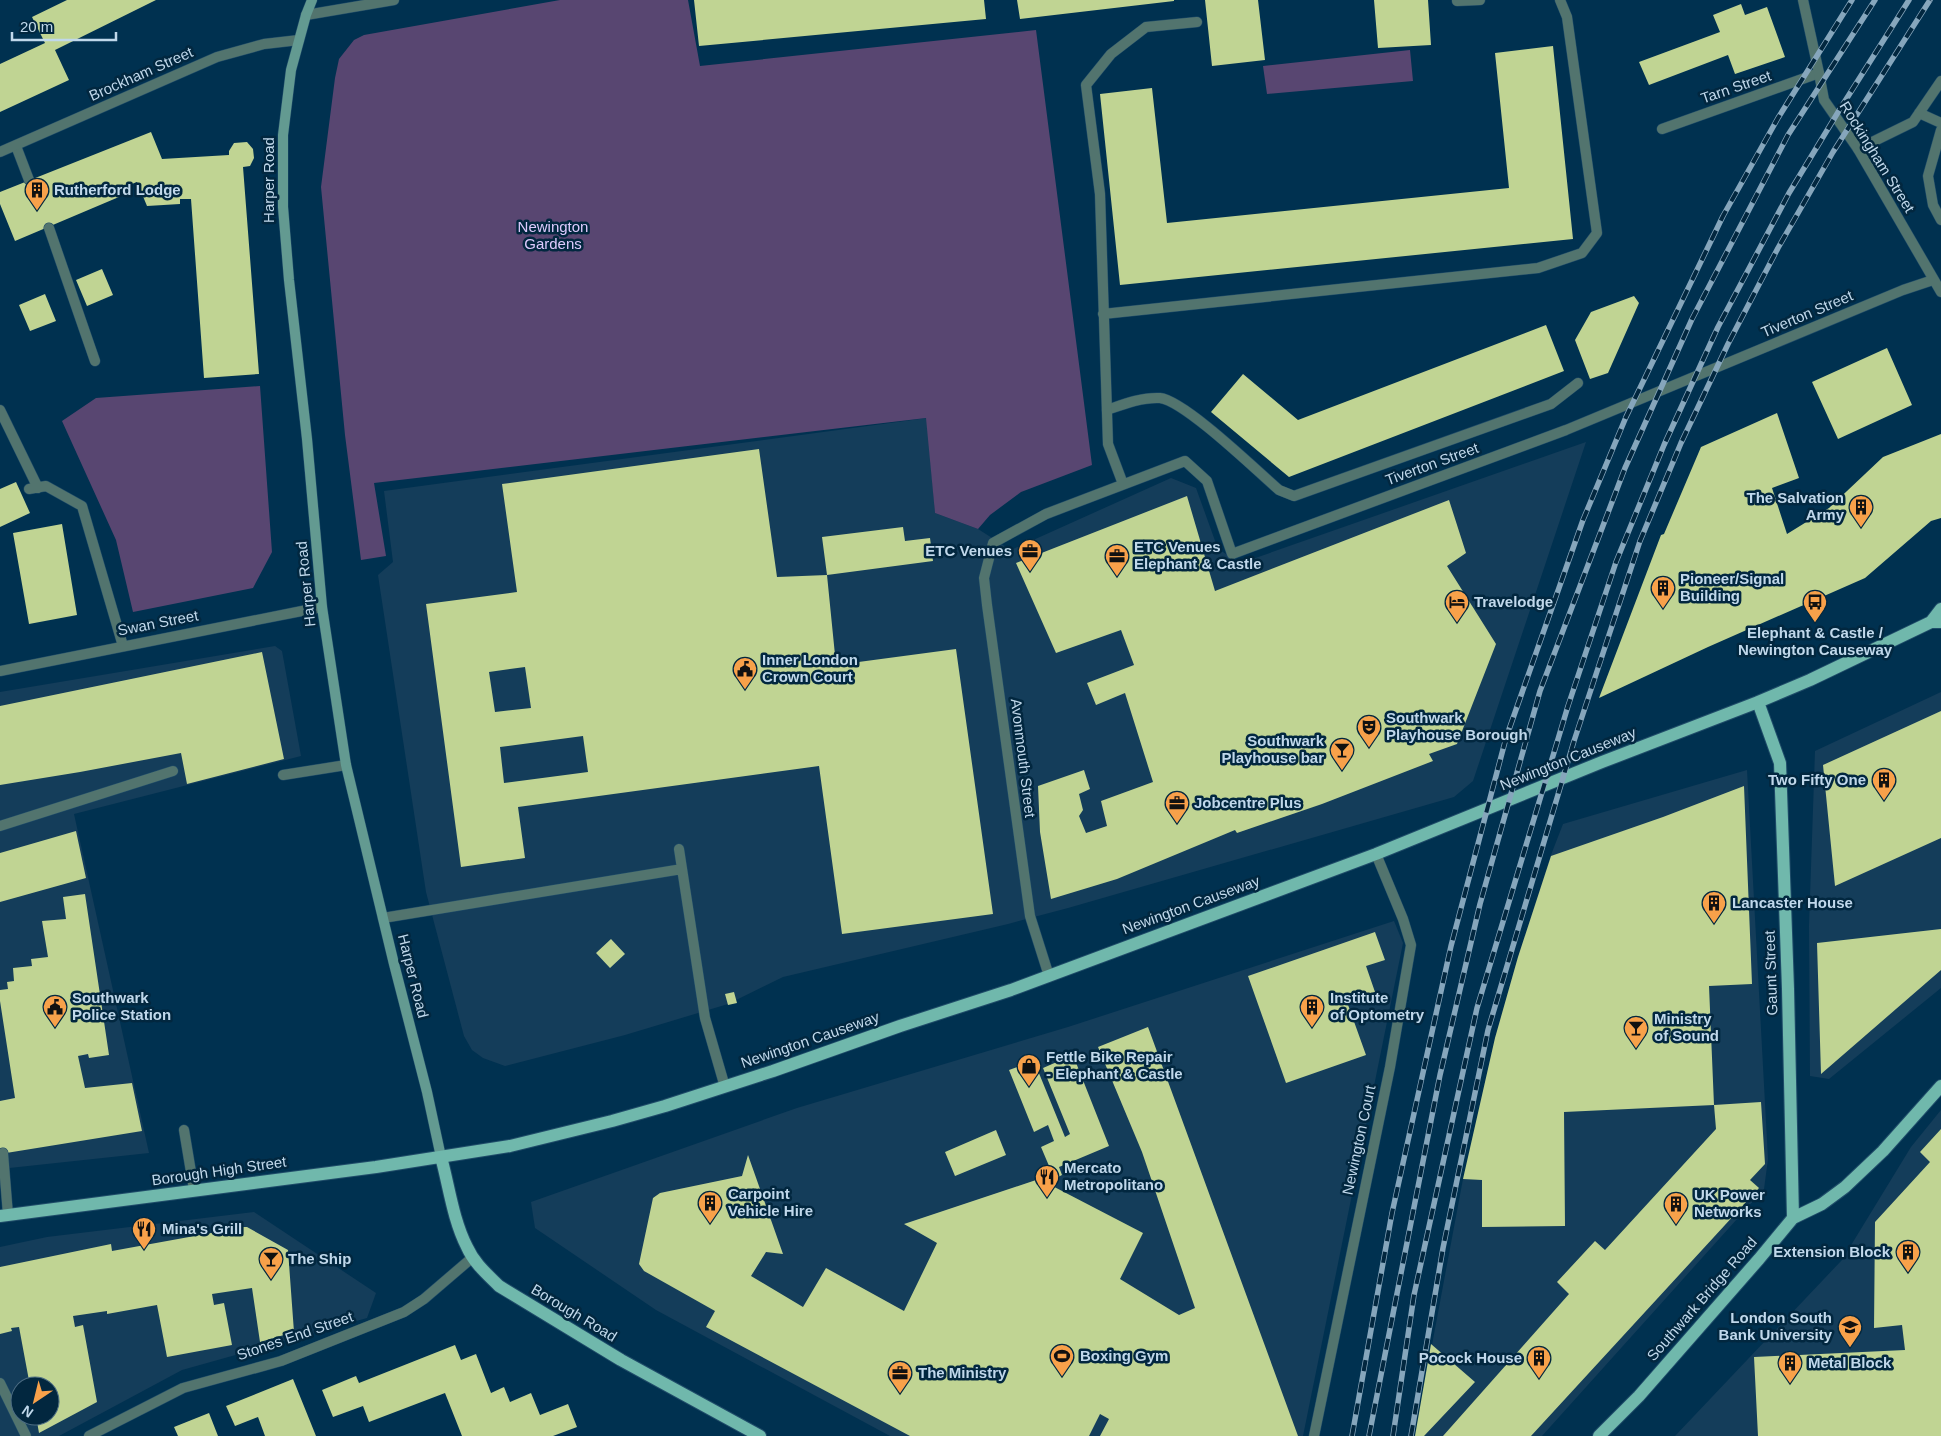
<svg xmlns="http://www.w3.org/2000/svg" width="1941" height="1436" font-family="Helvetica,sans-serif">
<rect width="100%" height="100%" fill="#003150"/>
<path fill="#143d5a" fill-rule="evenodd" d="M927 418 935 513 978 529 1011 550 1171 478 1196 488 1218 549 1241 563 1586 442 1473 781 1454 797 1068 908 1008 924 783 977 728 1004 625 1035 505 1066 483 1058 472 1050 464 1036 426 892 378 575 393 562 384 491Z
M275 646 282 651 301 756 74 814 149 1153 0 1169V692Z
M1941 692V988L1829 1079 1810 1076 1809 926 1815 751Z
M1747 770 1768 1159 1764 1189 1542 1436H1415L1463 1179 1495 1038 1518 957 1551 855 1563 824Z
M1394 921 1403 943 1303 1436H890L656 1310 535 1228 531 1202 797 1108 1068 1027Z
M1941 1110V1436H1675L1842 1260 1911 1147Z
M254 1212 376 1293 367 1318 182 1370 59 1436H0V1247L47 1237ZM20 1386H50V1416H20Z"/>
<path fill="#584671" d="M560 0H688L700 66 1036 30 1092 465 1021 492 990 515 978 529 935 513 926 418 374 483 386 556 361 560 345 435 321 187 335 78 339 59 354 40 364 35Z
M1410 50 1413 81 1267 94 1263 66Z
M260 386 272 552 253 588 133 612 116 540 62 421 96 398Z"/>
<path fill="#c0d493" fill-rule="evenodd" d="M67 0H156L55 50 69 80 0 112V64L45 43 32 17Z
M694 0H984L986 19 699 46Z
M1017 0H1174V1L1020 19Z
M1205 0H1258L1265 60 1212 66Z
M1374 0H1428L1431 45 1378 48Z
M1741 4 1745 15 1767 7 1785 57 1735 74 1728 55 1649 85 1639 62 1720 32 1713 15Z
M1553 46 1573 239 1120 285 1100 94 1152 88 1167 223 1509 188 1495 53Z
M151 132 162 159 229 155V151L234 143 247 142 253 149 254 158 250 166 243 167 259 374 204 378 191 199H180V204L147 206 137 182 124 187 126 194 15 241 0 204V192Z
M102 269 113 295 87 306 76 280Z
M45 294 56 321 30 331 19 305Z
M1634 296 1639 303 1608 373 1590 379 1575 340 1591 312Z
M1546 325 1564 371 1289 477 1211 412 1243 374 1298 420Z
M1887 348 1912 405 1838 439 1812 382Z
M1777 413 1799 478 1772 488 1787 534 1829 508 1883 457 1941 434V518L1931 521 1865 578 1708 647 1599 698 1661 535 1664 534 1701 447Z
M759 449 777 577 827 575 836 665 956 649 993 914 842 934 819 766 518 807 525 858 461 867 426 604 517 592 502 484ZM525 667 531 708 495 712 489 672ZM583 736 588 772 504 783 500 747Z
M16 482 30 513 0 527V489Z
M1187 496 1215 591 1449 500 1466 553 1447 566 1496 644 1457 744 1429 754 1433 761 1322 804 1237 833 1235 830 1117 879 1051 899 1040 832 1038 786 1084 770 1090 789 1079 794 1083 810 1079 816 1086 833 1107 826 1101 801 1153 782 1125 693 1096 705 1087 683 1134 665 1121 630 1056 653 1016 563Z
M62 524 77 615 29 624 13 533Z
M903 527 905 541 930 538 933 561 827 575 822 537Z
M262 652 284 759 187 784 181 753 80 772 0 785V706Z
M1941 711V838L1835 886 1823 765Z
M1744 786 1752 984 1709 986 1714 1105 1564 1112 1565 1226 1482 1227V1180L1463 1179 1495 1038 1518 957 1551 856 1663 817Z
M76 831 86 878 0 902V853Z
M85 894 109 1055 89 1058 88 1054 78 1056 85 1088 132 1083 142 1131 0 1154V1101L15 1098 0 1001V990L8 989 7 982 14 981 13 968 32 966 31 959 48 957 42 921 66 919 63 897Z
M1941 929V970L1821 1074 1817 943Z
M1375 932 1385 960 1366 966 1375 992 1347 1002 1366 1055 1286 1083 1248 976Z
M611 939 625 954 610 968 596 953Z
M734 992 737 1003 728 1005 725 994Z
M1148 1027 1298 1436H1100L1109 1419 1100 1414 1089 1436H910L706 1327 715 1311 644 1271 639 1264 653 1198 660 1193 742 1176 748 1155 783 1254 766 1252 751 1276 803 1307 826 1268 904 1311 937 1243 904 1224 1039 1179 1143 1233 1120 1279 1179 1315 1195 1308 1142 1152 1098 1047Z
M1073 1055 1109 1146 1059 1167 1062 1175 1052 1180 1050 1174 1052 1173 1041 1147 1054 1141 1048 1125 1034 1132 1009 1070 1034 1061 1065 1137 1070 1134 1043 1068Z
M1761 1102 1765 1164 1750 1180 1759 1188 1531 1436H1443L1569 1294 1557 1282 1595 1241 1605 1250 1716 1129 1714 1105Z
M1941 1129V1436H1758L1754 1357 1905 1350 1902 1325 1874 1328 1875 1222 1930 1162 1920 1152Z
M996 1130 1006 1155 955 1176 945 1152Z
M244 1227H247L288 1250 294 1332 260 1342 252 1288 212 1294 214 1305 224 1303 232 1345 167 1357 157 1305 107 1314V1311L73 1316 75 1327 83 1325 97 1402 39 1433 36 1416H50V1386H30L19 1327 11 1328 12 1331 0 1334V1267L111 1244 112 1251Z
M1431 1344 1475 1382 1424 1436H1415Z
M455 1345 461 1360 476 1354 491 1393 504 1387 510 1402 531 1393 540 1415 568 1404 577 1427 553 1436H462L445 1393 369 1422 363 1406 333 1417 322 1390 356 1376 359 1383Z
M293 1379 316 1436H265L258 1417 235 1426 226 1406Z
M209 1413 218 1436H178L174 1427Z"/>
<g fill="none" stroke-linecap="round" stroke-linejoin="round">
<g stroke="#1f4c69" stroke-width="11">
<path id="lane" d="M1919 113 1941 123
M1662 129 1819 73
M1941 130 1928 176 1933 205 1941 220
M16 146 29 180
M1858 149 1913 122 1941 81
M49 228 95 361
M0 410 38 488
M1107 410C1124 404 1142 397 1160 398 1185 401 1256 470 1279 490L1294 496 1551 404 1578 383
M29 489 46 486 82 506 123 646
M283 775 346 765
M0 826 173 771
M679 849 705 1018 725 1087
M383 918 682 869
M184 1130 194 1190
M3 1153 8 1215
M0 1383 26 1436
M1314 1436 1390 1067 1411 945 1403 919 1376 854"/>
</g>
<g stroke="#1f4c69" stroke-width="11">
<path id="street" d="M1803 0 1819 73 1824 100 1858 149 1941 292
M1457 1 1480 0
M306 15 394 0
M0 152 217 57 264 44 299 40
M1103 314 1538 268 1582 253 1597 233 1567 17 1560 0
M1123 484 1108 444 1100 194 1086 85 1111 54 1146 27 1197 22
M0 671 322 607
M1049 976 1030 916 987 605 984 578 993 543 1046 514 1185 461 1207 481 1232 554 1566 430 1903 290 1933 280
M89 1436 183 1388 281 1361 404 1312 424 1299 473 1257"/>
</g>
<g stroke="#1f4c69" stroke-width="11">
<path id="secondary" d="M312 0 306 15 291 70 283 135V207L289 280 307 439 322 607 346 765 394 964 427 1092 441 1157"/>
</g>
<g stroke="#1f4c69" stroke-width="14">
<path id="primary" d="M1931 622 1941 609
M1758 702 1780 763 1788 989 1793 1218
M441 1157C449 1186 453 1220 467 1247 474 1263 487 1274 499 1286L621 1360 760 1436
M0 1216 376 1167 510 1146 612 1121 665 1106 773 1071 900 1026 1011 990 1376 854 1602 762 1758 702 1810 680 1931 622H1941
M1599 1436 1639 1396 1759 1259 1793 1218 1822 1204 1845 1187 1883 1151 1941 1086"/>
</g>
<use href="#lane" stroke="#52746e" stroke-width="10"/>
<use href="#street" stroke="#52746e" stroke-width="10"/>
<use href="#secondary" stroke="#639a91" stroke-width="10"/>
<use href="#primary" stroke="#70b8ac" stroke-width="12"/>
<g stroke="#86a6bc" stroke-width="5.5">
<path id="rail" d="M1352 1436 1392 1213 1451 946 1506 738 1583 520 1626 417 1723 216 1778 118 1852 0
M1369 1436 1440 1075 1480 904 1540 691 1625 468 1692 319 1788 135 1875 0
M1393 1436 1414 1295 1477 1008 1568 706 1616 562 1664 445 1718 327 1789 193 1840 109 1909 0
M1411 1436 1443 1248 1488 1030 1574 741 1640 541 1681 443 1728 344 1778 248 1833 152 1930 0"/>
</g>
<use href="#rail" stroke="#02273f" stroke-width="4" stroke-dasharray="11" stroke-linecap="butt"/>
</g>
<defs>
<g id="building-pin" transform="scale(1.25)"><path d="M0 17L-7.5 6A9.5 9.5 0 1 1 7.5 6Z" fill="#f8a14a" stroke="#02273f"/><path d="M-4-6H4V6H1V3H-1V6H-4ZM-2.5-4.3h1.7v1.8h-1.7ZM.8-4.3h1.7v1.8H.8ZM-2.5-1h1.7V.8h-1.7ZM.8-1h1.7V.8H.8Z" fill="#111"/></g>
<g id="office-pin" transform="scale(1.25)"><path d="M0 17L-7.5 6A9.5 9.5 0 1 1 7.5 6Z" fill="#f8a14a" stroke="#02273f"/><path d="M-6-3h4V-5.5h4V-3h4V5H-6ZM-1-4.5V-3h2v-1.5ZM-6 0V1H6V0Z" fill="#111"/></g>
<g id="hotel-pin" transform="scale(1.25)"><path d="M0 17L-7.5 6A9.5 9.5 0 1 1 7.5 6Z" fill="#f8a14a" stroke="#02273f"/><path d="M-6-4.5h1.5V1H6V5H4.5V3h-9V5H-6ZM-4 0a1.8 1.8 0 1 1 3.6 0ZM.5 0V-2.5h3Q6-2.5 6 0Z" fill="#111"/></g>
<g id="bus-pin" transform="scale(1.25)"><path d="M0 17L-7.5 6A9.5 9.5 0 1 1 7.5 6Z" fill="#f8a14a" stroke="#02273f"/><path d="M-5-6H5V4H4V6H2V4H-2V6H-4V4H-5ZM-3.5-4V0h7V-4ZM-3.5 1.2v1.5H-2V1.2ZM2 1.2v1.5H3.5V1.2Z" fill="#111"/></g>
<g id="civic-pin" transform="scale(1.25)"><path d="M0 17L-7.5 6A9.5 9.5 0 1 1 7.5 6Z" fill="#f8a14a" stroke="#02273f"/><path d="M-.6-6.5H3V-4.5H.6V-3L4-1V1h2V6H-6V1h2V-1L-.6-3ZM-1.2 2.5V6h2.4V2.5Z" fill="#111"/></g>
<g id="theatre-pin" transform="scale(1.25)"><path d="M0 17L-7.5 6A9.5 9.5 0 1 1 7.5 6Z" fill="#f8a14a" stroke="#02273f"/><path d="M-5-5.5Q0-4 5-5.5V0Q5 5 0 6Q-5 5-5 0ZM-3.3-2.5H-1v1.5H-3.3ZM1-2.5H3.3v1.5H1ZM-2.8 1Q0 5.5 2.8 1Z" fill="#111"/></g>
<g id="bar-pin" transform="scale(1.25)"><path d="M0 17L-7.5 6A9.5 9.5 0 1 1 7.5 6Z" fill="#f8a14a" stroke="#02273f"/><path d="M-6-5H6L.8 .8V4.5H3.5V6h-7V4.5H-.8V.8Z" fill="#111"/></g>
<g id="shop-pin" transform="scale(1.25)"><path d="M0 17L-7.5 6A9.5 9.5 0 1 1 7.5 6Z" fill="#f8a14a" stroke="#02273f"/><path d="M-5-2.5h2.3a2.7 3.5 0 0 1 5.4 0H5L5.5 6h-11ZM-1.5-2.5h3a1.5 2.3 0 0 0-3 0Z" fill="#111"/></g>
<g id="restaurant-pin" transform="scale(1.25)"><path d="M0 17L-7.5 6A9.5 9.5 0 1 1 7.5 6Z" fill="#f8a14a" stroke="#02273f"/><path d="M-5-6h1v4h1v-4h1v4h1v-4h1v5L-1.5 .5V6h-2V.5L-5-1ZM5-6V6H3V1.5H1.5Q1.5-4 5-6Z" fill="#111"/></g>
<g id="university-pin" transform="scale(1.25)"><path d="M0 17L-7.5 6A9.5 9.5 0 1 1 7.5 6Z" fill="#f8a14a" stroke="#02273f"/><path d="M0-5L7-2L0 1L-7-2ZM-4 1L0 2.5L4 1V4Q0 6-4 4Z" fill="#111"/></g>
<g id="stadium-pin" transform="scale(1.25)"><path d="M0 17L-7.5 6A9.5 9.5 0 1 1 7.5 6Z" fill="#f8a14a" stroke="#02273f"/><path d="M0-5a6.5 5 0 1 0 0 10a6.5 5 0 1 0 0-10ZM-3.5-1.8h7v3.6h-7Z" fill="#111"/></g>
</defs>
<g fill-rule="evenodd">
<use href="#building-pin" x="37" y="190"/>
<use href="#building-pin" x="1861" y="507"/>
<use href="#office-pin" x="1030" y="551"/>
<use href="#office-pin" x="1117" y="556"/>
<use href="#building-pin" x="1663" y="588"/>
<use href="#hotel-pin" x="1457" y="602"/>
<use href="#bus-pin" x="1815" y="602"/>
<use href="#civic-pin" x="745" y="669"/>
<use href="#theatre-pin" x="1369" y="727"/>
<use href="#bar-pin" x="1342" y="750"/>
<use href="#building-pin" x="1884" y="780"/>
<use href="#office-pin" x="1177" y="803"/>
<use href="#building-pin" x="1714" y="903"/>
<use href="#civic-pin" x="55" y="1007"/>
<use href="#building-pin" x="1312" y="1007"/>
<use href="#bar-pin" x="1636" y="1028"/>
<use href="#shop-pin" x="1029" y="1066"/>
<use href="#restaurant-pin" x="1047" y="1177"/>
<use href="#building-pin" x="710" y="1203"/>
<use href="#building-pin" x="1676" y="1204"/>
<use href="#restaurant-pin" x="144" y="1229"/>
<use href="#building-pin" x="1908" y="1252"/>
<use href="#bar-pin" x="271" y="1259"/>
<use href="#university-pin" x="1850" y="1327"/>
<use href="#stadium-pin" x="1062" y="1356"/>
<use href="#building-pin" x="1539" y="1358"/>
<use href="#building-pin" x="1790" y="1363"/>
<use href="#office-pin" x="900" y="1373"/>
</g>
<g text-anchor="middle" stroke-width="5" stroke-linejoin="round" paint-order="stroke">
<g font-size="15" fill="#c0d8eb" stroke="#02273f">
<text transform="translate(141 74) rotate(-24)" y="5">Brockham Street</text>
<text transform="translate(1736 87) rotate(-19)" y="5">Tarn Street</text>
<text transform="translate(1877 157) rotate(58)" y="5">Rockingham Street</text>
<text transform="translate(269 180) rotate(-90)" y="5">Harper Road</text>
<text transform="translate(1807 314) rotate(-23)" y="5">Tiverton Street</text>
<text transform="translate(1432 464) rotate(-20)" y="5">Tiverton Street</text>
<text transform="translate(306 584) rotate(-96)" y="5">Harper Road</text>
<text transform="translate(158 623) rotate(-11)" y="5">Swan Street</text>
<text transform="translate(1023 758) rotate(83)" y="5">Avonmouth Street</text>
<text transform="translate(1568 759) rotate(-22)" y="5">Newington Causeway</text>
<text transform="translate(1191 905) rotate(-20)" y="5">Newington Causeway</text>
<text transform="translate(1771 973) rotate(-92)" y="5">Gaunt Street</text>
<text transform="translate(413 976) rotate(76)" y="5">Harper Road</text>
<text transform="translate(810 1040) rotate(-19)" y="5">Newington Causeway</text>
<text transform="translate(1359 1140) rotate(-78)" y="5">Newington Court</text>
<text transform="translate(219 1171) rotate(-8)" y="5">Borough High Street</text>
<text transform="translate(1702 1299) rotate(-49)" y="5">Southwark Bridge Road</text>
<text transform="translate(574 1313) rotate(31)" y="5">Borough Road</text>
<text transform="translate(295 1336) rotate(-19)" y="5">Stones End Street</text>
</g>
<g font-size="15" font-weight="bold" fill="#c0d8eb" stroke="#02273f" text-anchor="start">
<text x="54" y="195">Rutherford Lodge</text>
<text x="1844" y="503" text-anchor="end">The Salvation<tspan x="1844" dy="17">Army</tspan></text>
<text x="1134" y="552">ETC Venues<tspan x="1134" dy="17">Elephant &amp; Castle</tspan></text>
<text x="1012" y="556" text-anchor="end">ETC Venues</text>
<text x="1680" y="584">Pioneer/Signal<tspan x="1680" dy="17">Building</tspan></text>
<text x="1474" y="607">Travelodge</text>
<text x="1815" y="638" text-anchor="middle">Elephant &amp; Castle /<tspan x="1815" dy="17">Newington Causeway</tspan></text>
<text x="762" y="665">Inner London<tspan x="762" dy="17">Crown Court</tspan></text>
<text x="1386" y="723">Southwark<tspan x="1386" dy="17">Playhouse Borough</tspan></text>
<text x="1324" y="746" text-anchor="end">Southwark<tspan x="1324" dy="17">Playhouse bar</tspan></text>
<text x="1866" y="785" text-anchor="end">Two Fifty One</text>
<text x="1194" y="808">Jobcentre Plus</text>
<text x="1732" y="908">Lancaster House</text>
<text x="72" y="1003">Southwark<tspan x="72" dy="17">Police Station</tspan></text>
<text x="1330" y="1003">Institute<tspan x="1330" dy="17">of Optometry</tspan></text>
<text x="1654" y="1024">Ministry<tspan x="1654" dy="17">of Sound</tspan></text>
<text x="1046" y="1062">Fettle Bike Repair<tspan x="1046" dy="17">- Elephant &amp; Castle</tspan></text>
<text x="1064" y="1173">Mercato<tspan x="1064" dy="17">Metropolitano</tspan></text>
<text x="728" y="1199">Carpoint<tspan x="728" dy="17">Vehicle Hire</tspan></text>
<text x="1694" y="1200">UK Power<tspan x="1694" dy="17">Networks</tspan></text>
<text x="162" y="1234">Mina's Grill</text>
<text x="1890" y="1257" text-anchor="end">Extension Block</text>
<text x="288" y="1264">The Ship</text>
<text x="1832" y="1323" text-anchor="end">London South<tspan x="1832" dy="17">Bank University</tspan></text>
<text x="1080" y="1361">Boxing Gym</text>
<text x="1522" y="1363" text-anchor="end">Pocock House</text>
<text x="1808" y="1368">Metal Block</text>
<text x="918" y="1378">The Ministry</text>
</g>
<g font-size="15" fill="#decafd" stroke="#02273f">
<text x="553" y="232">Newington<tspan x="553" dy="17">Gardens</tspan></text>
</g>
</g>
<g transform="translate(35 1401) rotate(215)"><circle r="24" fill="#02273f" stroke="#4e6e84"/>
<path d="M0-4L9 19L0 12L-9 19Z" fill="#f8a14a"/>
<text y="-8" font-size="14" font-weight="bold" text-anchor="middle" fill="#c0d8eb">N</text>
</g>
<path d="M12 32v8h104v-8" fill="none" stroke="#c0d8eb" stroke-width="2.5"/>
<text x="20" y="32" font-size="15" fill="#c0d8eb" stroke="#02273f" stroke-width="4" paint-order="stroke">20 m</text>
</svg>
